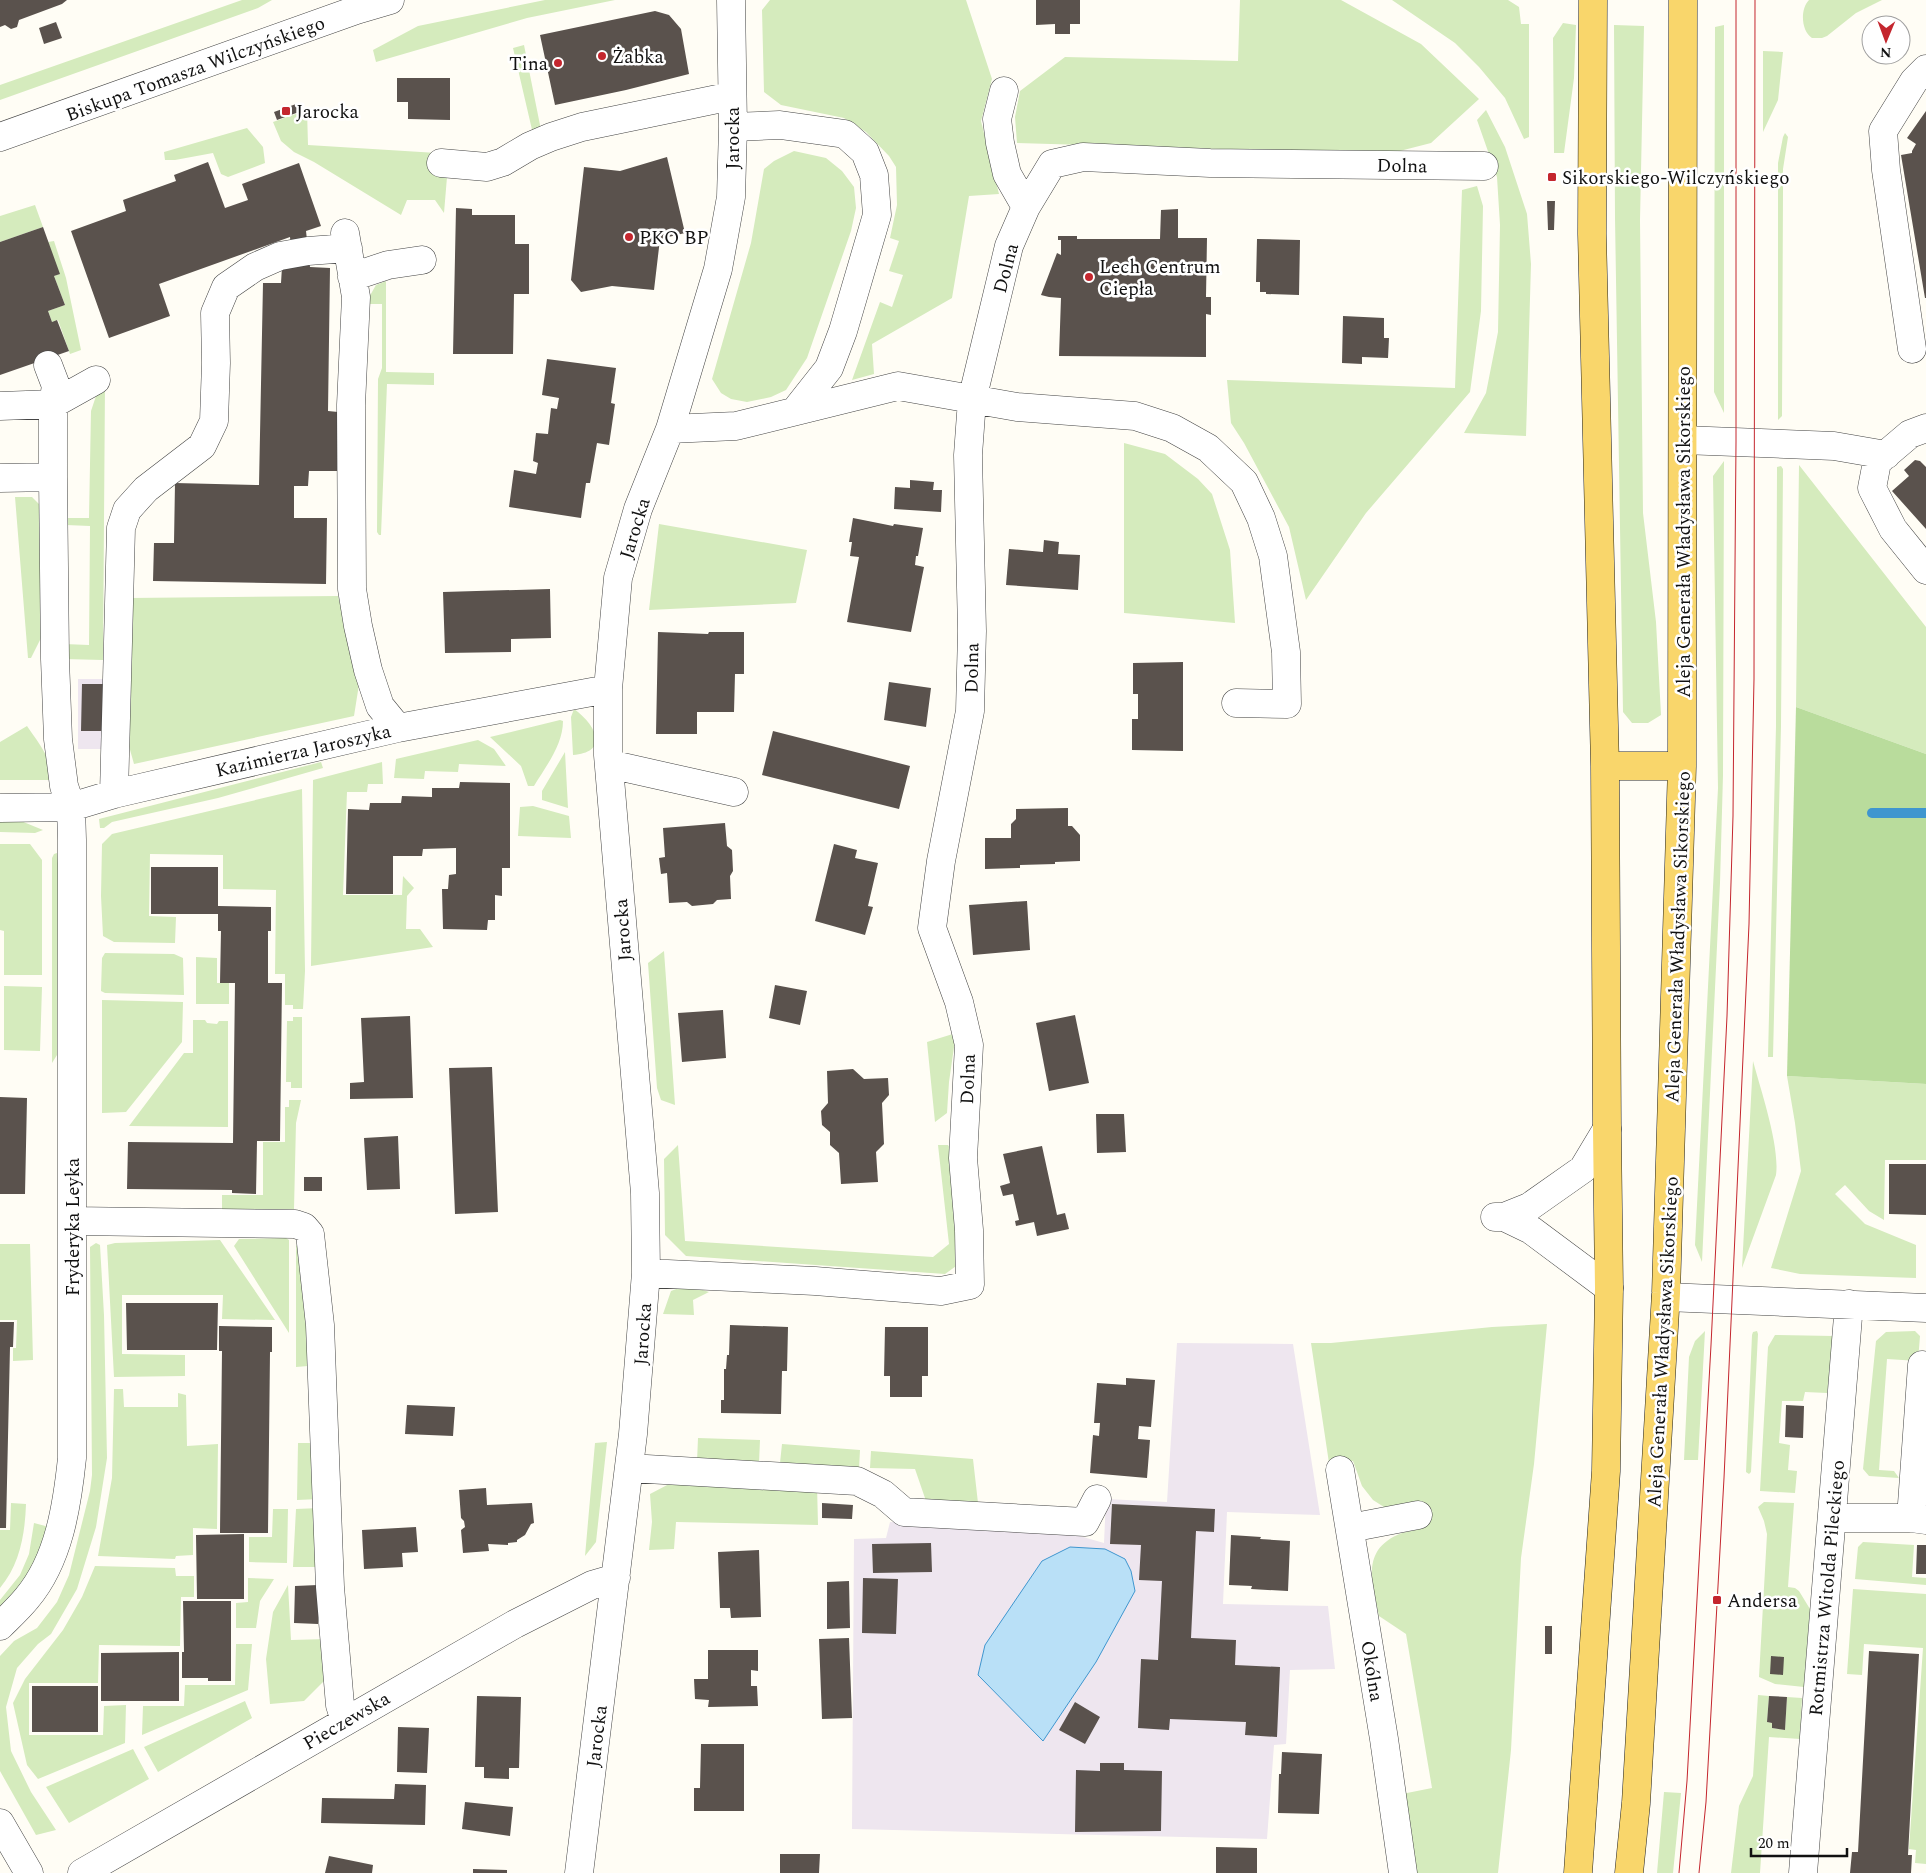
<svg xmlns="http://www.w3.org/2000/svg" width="1926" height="1873" font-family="Spectral,serif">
<rect width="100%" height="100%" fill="#fffdf5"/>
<path fill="#eee6ef" d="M78 679H110V749H78Z
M1177 1343 1293 1344 1320 1515 1227 1512 1223 1604 1328 1606 1335 1669 1290 1670 1286 1744 1274 1745 1267 1839 852 1829 854 1539 886 1538 890 1522 1062 1531 1104 1543 1106 1499 1167 1502Z"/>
<path fill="#d5ebbd" d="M242 0H272L258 8 0 100V85Z
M545 0H615L527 18 376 62 373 50 418 26Z
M770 0H966L992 79 981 121 999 194 969 196 952 298 872 344 874 374 852 380 880 302 892 307 903 275 889 271 899 241 890 238 897 205 896 167 889 156 866 132 844 118 781 105 764 92 762 10Z
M1240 0H1341L1421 44 1479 99 1431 143 1388 154 1017 143 1015 117 1020 91 1065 57 1238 61Z
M1392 0H1508L1519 7 1521 24H1529V137L1524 139 1505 98 1479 67 1455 43Z
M1809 0H1882L1856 13 1827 36 1822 38H1812C1801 31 1800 9 1809 0Z
M1563 23 1576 25 1574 78 1564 153H1554L1553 38Z
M1614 25 1644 26 1640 220 1643 513 1656 622 1661 715 1648 723H1632L1623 712 1615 218Z
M1724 25V413L1714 392 1715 27Z
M524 45 541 130 533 134 513 48Z
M1763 51 1783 52 1778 100 1763 132Z
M307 110 308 145 437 153 436 175 447 177 444 213 435 200H407L401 215 314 162 294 152 281 141 273 122Z
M1486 110 1505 147 1527 214 1531 264 1526 436 1464 433 1486 393 1498 332 1500 225 1497 177 1477 120Z
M247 128 263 147 265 163 228 177 221 174 213 153 175 160H165L164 152Z
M1785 133 1788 137 1783 169V190L1782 416 1778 420V163L1783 137Z
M794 151 826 158 842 171 854 187 856 208 851 231 807 358 786 390 771 397 747 402 731 399 721 393 712 379 751 243 764 169 774 161Z
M1477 186 1483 206 1481 311 1470 392 1366 513 1306 600 1289 527 1244 443 1231 423 1227 380 1455 388 1462 190Z
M35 205 43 227 0 242V216Z
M54 241 66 278 81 350 70 354 58 320 52 322 48 311 65 305 54 276 59 274 48 242Z
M386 281V372L434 373V385L387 384 381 535H379L377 532 378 379 382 368V304H370L368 299 376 285Z
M105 384 103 660 64 659V644L89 645 90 526 66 525V518H89L91 411 98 390Z
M1124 443 1165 454 1198 479 1212 494 1230 550 1235 623 1124 613Z
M1724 461 1723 775 1720 883 1702 1262 1695 1245 1718 788 1713 476Z
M1799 465 1926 627V754L1796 707Z
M1781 466 1783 469 1781 726 1773 1057H1768L1776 726 1777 469V467Z
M15 497H32L41 506V638L31 658H28Z
M659 524 807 550 796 603 649 610Z
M338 596 360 678 354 716 134 764 125 732 129 598Z
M574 709C595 724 611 752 573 755L571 717Z
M560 720 563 721C563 745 546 766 534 786H528L521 766 490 737Z
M27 726C38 742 53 760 52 780H0V742Z
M478 740 494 749 506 766 459 764 458 772 425 771 424 779 394 778 396 759Z
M565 752 568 808 542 800V791Z
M321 762 323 768 218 798 112 822 104 828H100L99 819Z
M382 762 383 784H368L367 792H347L343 895H402L403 876 414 888 407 896 406 929H420L433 947 311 966 313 780Z
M302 789 305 971 303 1009H293V1005H285V974H275L276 890 223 889V855L150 854 149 916 176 917 175 943 114 942 103 936 101 896 102 844 112 834Z
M533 806 569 816 571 838 518 836 520 807Z
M0 821H21L43 830 35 833 0 832Z
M0 844H30L42 860V975H4V931L0 930Z
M57 853 58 864 57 1055 52 1063V858L54 854Z
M664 951 675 1105 661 1100 657 1088 648 963Z
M105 953 174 954 183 958 184 995 105 993 101 991 102 958Z
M196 957 217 958V983H229V1004H196Z
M4 986 42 987 40 1051 4 1050Z
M102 1000 183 1002 182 1042 126 1112 102 1113Z
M293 1017H302V1088H291V1082H286L287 1021H293Z
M193 1020H205L207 1023 217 1024 219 1021H228V1127L129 1126 184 1053H193Z
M956 1033 949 1082 947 1113 935 1122 927 1042Z
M1753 1061C1761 1091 1780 1146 1776 1175L1742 1268Z
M1787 1076 1926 1084V1160H1885L1884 1220 1869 1211 1845 1185 1835 1194 1865 1224 1916 1245V1278L1800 1274 1771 1268 1801 1171 1795 1123Z
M289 1100H301L296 1123 294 1209H222V1195H263V1142H285V1107H289Z
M678 1145 685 1241 933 1257 949 1244 938 1145H948L951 1150 959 1264 945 1274 686 1256 665 1235 664 1159Z
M286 1238 289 1240V1333L234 1246 239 1239Z
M220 1240 275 1320 222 1319 223 1295H122V1354L185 1355V1376L114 1377 107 1245 115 1243Z
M96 1243 100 1245 104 1315 107 1458 96 1527 77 1589 51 1634 38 1644 17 1668 6 1707 11 1751 31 1792 56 1830 36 1835 0 1771V1656L14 1641 37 1628 57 1602 69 1575 90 1491 92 1475 90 1247Z
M0 1244H30L33 1360 13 1361V1348H16L17 1320H0Z
M296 1245 302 1252 306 1296 308 1366 296 1367Z
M687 1285 709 1292 693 1300 694 1315 663 1314 671 1291Z
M1547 1324 1534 1464 1521 1558 1511 1750 1498 1873H1415L1402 1794 1432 1788 1406 1634 1379 1616C1372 1582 1360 1549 1402 1533 1409 1531 1417 1530 1424 1527L1421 1515 1398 1508 1384 1507 1373 1500 1362 1486 1353 1461 1329 1463 1311 1343H1331L1492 1327Z
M1705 1331 1698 1460H1684L1689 1357 1695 1341Z
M1757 1331 1758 1334 1751 1472 1749 1474 1746 1472 1752 1335 1753 1332Z
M1915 1331 1920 1336 1918 1361 1887 1359 1879 1470 1894 1471 1899 1478 1869 1476 1863 1469 1876 1341 1886 1332Z
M1775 1335 1833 1336V1354L1827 1393 1805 1392 1803 1401H1782L1779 1443 1790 1445 1788 1470 1797 1471 1795 1493 1760 1491 1768 1347Z
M114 1389H123L124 1407H178V1393L186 1395 187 1446 218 1444 217 1529 193 1528V1555L176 1556 175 1559 98 1556 112 1478Z
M698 1438 760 1440 759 1463 697 1462Z
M607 1442 596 1542 585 1556 595 1443Z
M298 1443H311L319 1499 297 1500Z
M782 1444 860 1450 859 1469 780 1463Z
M871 1451 973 1459 978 1503 926 1501 915 1469 870 1468Z
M671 1483 817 1485 818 1525 676 1522 674 1549 649 1550 652 1522 650 1494Z
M1764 1502 1794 1503 1788 1587 1795 1588 1799 1591 1810 1609 1804 1687 1775 1684 1759 1677 1767 1534 1764 1521 1758 1507Z
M11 1503 26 1504C25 1534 20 1564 0 1588V1530H10Z
M320 1508 326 1567H293L296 1509Z
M273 1509H288L287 1563 249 1562V1537H272Z
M34 1523 53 1528 39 1567 0 1614V1600L20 1575 29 1554Z
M1863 1542 1914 1545 1912 1577 1926 1578V1585L1855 1579 1858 1547Z
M95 1566 175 1568 176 1576H194V1597H181L180 1646 99 1645 98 1683H29V1735H103L104 1706 126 1705 125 1743 38 1779 27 1765 13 1703 25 1679 63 1630 82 1597Z
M248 1578 274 1579 260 1601 256 1628H236V1603L248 1602Z
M288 1585 291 1640 327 1639 331 1674 304 1701 270 1704 266 1659 273 1612Z
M1853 1589 1926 1594V1864L1915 1863 1916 1850 1909 1849 1923 1648 1864 1644 1862 1675 1847 1674Z
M236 1644H252L248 1690 142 1735 143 1706H184L185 1685H235Z
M1758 1695 1769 1696 1767 1722 1772 1723V1728L1785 1730 1787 1697 1802 1698 1800 1739 1769 1737 1760 1873H1731L1739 1806 1753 1776Z
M245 1701 252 1718 158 1772 144 1747Z
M133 1749 149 1779 69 1823 46 1787Z
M1664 1792 1681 1793 1673 1873H1657Z"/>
<path fill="#b9dc9c" d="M1796 707 1926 754V1084L1787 1076Z"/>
<path fill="#b9e0f7" stroke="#3f96cf" d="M1070 1547 1105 1549 1125 1559 1131 1571 1135 1591 1096 1662 1043 1741 978 1675 985 1645 1042 1561Z"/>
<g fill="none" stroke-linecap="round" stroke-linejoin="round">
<path stroke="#3f96cf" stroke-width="10" d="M1872 813H1926"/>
</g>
<path fill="#5a524d" d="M0 0H67L62 4 19 20 17 27 11 29 5 25 0 27Z
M1036 0H1080V24H1070V34H1055V24L1036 25Z
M655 11 669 15 681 29 689 74 626 90 555 105 540 35Z
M56 22 62 38 44 44 39 28Z
M397 78H450V120L408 119V102H397Z
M296 104 299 112 277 120 274 112Z
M1926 111V298H1925L1901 155 1912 153V151L1916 144 1907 138Z
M667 157 685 233 660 239 654 290 612 286 581 292 571 280 584 167 620 171Z
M208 162 225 208 248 200 242 184 299 163 321 226 306 231 310 267 330 268 328 411 338 412 337 471H309L308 486H294V518H327L326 584 153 581 154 543H174L175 483 259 485 263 283H281L282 267H293L290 237 159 284 170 316 109 338 71 231 126 211 123 200 176 181 174 175Z
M1547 201H1555L1554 230H1548Z
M456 208 472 209V215H515V244H529V294H514L513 354H453Z
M1178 209V238H1207L1206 297H1211V315L1206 314V357L1059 356 1061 298 1049 297 1041 295 1057 253 1061 255V240H1058V236H1077V239H1160L1161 210Z
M43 227 60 274 54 276 65 305 48 311 52 322 57 320 69 351 0 375V242Z
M1257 239 1300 240 1299 295 1266 294V292H1260V282H1256Z
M1343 316 1384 318V338H1389L1388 358 1362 357V364L1342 363Z
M547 359 616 368 611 403 615 404 609 445 597 443 590 483H586L581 518 509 507 514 470 536 474 538 463 533 461 536 433 548 434 551 408 557 409 559 398 542 395Z
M1915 460 1920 461 1926 467V529L1892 491 1909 476 1904 470Z
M910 480 934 482 933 490H942L941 512 894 509 895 487 910 488Z
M853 518 893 526 894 524 923 528 918 556H916L915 565 924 567 911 632 847 622 859 557 850 556 852 542H849Z
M1044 540 1059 542 1058 554 1080 555 1078 590 1006 585 1009 549 1043 552Z
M550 589 551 638 511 639V652L445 653 443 592Z
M658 632 708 634 709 632H744V674H735L734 712H697V734H656Z
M1183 662V751L1132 750V719H1138V694H1133V663Z
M889 682 931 688 926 727 884 720Z
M82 684H109V731H81Z
M773 731 910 766 899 809 762 775Z
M460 782 510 783V868H502V896L495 895V920H488L487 930 443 929 442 889H448L449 875 456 874V848L423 849 422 856H393V894H346L348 809 369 810 370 803H401L402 796 432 797V788H459Z
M1068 808V826H1072L1080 835V861L1055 862V864L1020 865V868L985 869V838H1011V824L1016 819V809Z
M725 823 727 846 732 850 733 871 730 876 731 899 717 900 713 904 692 906 687 902 669 903 667 873 661 874 659 858 665 857 663 828Z
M834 844 857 850 855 858 878 863 868 906 873 907 865 935 815 921Z
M151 867H218V906L271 907V931H268V983H282L280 1141H257L256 1194 232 1193V1190L127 1189 128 1142 233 1143 235 983H220L221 931H218V914H151Z
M1027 901 1030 950 973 955 969 905Z
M775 985 807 991 800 1025 769 1018Z
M723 1010 726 1058 682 1062 678 1013Z
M1075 1015 1089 1083 1049 1091 1036 1023Z
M410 1016 413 1098 350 1099V1083L364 1082 361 1018Z
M492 1067 498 1212 455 1214 449 1068Z
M853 1069 864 1079 888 1078 889 1095 882 1103 884 1144 876 1152 878 1182 841 1184 839 1153 830 1145V1132L822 1125 821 1111 828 1103 827 1071Z
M0 1097 27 1098 25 1194H0Z
M1096 1114H1124L1126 1152 1097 1153Z
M398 1136 400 1189 367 1190 364 1138Z
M1042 1146 1057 1215 1065 1213 1069 1229 1037 1236 1034 1222 1016 1226 1015 1221 1019 1220 1013 1194 1003 1196 1000 1186 1010 1183 1003 1154Z
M1889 1164H1926V1215L1889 1214Z
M304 1177H322V1191H304Z
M126 1303H218L217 1350H127Z
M0 1322H14L13 1347H10L6 1528H0Z
M730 1325 788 1327 787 1371H782L781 1414 721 1413V1400H724V1369H726L727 1355H729Z
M219 1326 272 1327V1352H270L268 1533H220L222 1351H219Z
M885 1327H928V1376H922V1397H890V1376H884Z
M1126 1378 1155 1380 1151 1427 1139 1426 1138 1439 1150 1440 1147 1478 1090 1473 1093 1435 1099 1436 1100 1423H1094L1097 1383 1126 1385Z
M407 1405 455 1407 453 1436 405 1434Z
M1786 1405 1804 1406 1803 1438 1785 1437Z
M486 1488 487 1505 532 1503 534 1523 531 1524 525 1535 517 1540V1542L508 1543V1545L488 1544 489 1551 463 1553 461 1530 465 1527 464 1521 461 1518 459 1490Z
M822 1503 853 1505 852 1519 822 1518Z
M1112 1504 1215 1509 1214 1532 1196 1531 1191 1638 1236 1640 1235 1665 1280 1667 1277 1737 1245 1735 1246 1722 1170 1719 1169 1730 1138 1728 1141 1659 1158 1660 1162 1581 1139 1580 1141 1545 1110 1544Z
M416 1527 418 1552 402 1553 403 1567 364 1569 362 1530Z
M244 1534V1599H197L196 1535Z
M1231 1535 1261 1537 1260 1539 1290 1541 1288 1591 1251 1589 1252 1586 1229 1585Z
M931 1543 932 1572 873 1573 872 1544Z
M1917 1545H1926V1574H1916Z
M759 1550 761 1617 731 1618 730 1608H720L718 1552Z
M863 1578 898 1579 896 1634 862 1633Z
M849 1581 850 1628 827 1629V1582Z
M318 1585V1624L294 1623 295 1586Z
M183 1601H231V1681H208V1678H182V1652H184Z
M1545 1626H1552V1654H1545Z
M849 1638 852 1718 822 1719 819 1639Z
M708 1650H758V1671L751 1670V1686H757L758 1706 708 1707 709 1700 695 1699 694 1679H708Z
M1869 1651 1919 1654 1908 1855H1912L1911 1873H1850L1852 1852H1858Z
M179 1652V1701H101V1653Z
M1771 1656 1784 1657 1783 1675 1770 1674Z
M32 1686H98V1732H32Z
M477 1696 521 1697 519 1768H509V1779L484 1778V1767H475Z
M1769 1696 1787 1697 1785 1730 1772 1728V1723L1767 1722Z
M1075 1702 1100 1717 1085 1744 1059 1730Z
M398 1727 429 1728 427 1773 397 1772Z
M701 1744H744V1811H694V1788H700Z
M1282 1752 1322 1754 1319 1814 1278 1813 1279 1774H1281Z
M1100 1763H1124V1770L1162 1771 1161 1831 1075 1832 1076 1770 1100 1771Z
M395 1784 426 1785 425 1825 321 1823 322 1798 394 1799Z
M465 1802 513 1807 510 1836 462 1829Z
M1216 1847 1257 1848V1873H1216Z
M780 1854H820L819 1873H780Z
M329 1856 373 1865 372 1873H325Z
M473 1869 507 1870V1873H473Z"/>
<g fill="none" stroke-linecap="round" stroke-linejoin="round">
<g stroke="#444" stroke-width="29">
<path id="minor" d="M1004 91 997 119 1000 143 1007 174 1026 207
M733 127 780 125 845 134 865 152 874 175 877 215 843 331 829 368 795 411
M0 137 356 10 390 0
M441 163 487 167 503 162 530 146 551 137 582 127 732 96
M345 233 356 297 351 405 352 589 358 626 368 670 380 706 398 728
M352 277 388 265 422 260
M1912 349 1886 170 1883 131 1914 81 1926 69
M0 406 53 404 96 380
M1926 428 1910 434 1877 462 1872 488 1893 529 1926 570
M670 429 736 426 898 386 1017 407 1135 416 1172 428 1208 448 1244 482 1261 518 1273 556 1286 652 1287 704 1236 703
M1683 440 1834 446 1886 455
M0 478 53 477
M609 764 734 792
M114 794 121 528 127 510 146 489 202 446 214 421 216 363 215 313 226 287 255 267 280 256 308 251 348 248
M0 808 71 807 114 794 398 728 608 689
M1495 1217H1504L1529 1207 1583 1169 1607 1129
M1504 1217 1531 1230 1609 1288
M73 1221 295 1224 304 1227 310 1234 320 1325 330 1587 340 1705 345 1721
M646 1273 815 1281 941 1291 970 1285 969 1230 963 1158 969 1045 959 1002 932 928 941 861 970 711 972 631 968 455 972 400 1009 246 1026 207 1052 164 1083 157 1210 163 1484 166
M1666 1297 1926 1308
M629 1468 857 1481 883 1494 904 1512 1085 1522 1097 1499
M1340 1470 1384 1739 1403 1873
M1832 1518H1911L1926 1520
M1911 1518 1922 1365
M1350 1528 1418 1515
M0 1626C9 1617 19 1608 27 1598 59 1560 67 1506 72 1458V840L71 807 64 786 58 739 55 659 53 477V404L56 386 48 365
M0 1823 29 1873
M82 1873 515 1624 592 1585 616 1578
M579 1873 633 1434 646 1273 645 1193 608 755V689L618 578 638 509 670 429 718 269 731 197 733 127 731 0
M1803 1873 1849 1304"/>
</g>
<g stroke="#222" stroke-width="29">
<path id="major" d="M1605 766H1682
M1578 1873 1606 1471 1609 1288 1607 1129 1605 766 1592 234 1593 0
M1629 1873 1636 1803 1666 1293 1682 766 1683 0"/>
</g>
<use href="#minor" stroke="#fff" stroke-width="28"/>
<use href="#major" stroke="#f9d66b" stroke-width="28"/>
<path stroke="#c4262e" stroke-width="1" d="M1679 1873 1687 1781 1711 1345 1727 1016 1733 816 1736 442V0
M1699 1873 1706 1802 1724 1478 1749 924 1754 679 1755 0"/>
</g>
<g fill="#c4262e" stroke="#fff" stroke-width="2">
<circle cx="602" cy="56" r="5"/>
<circle cx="558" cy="63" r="5"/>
<rect x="281" y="106" width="10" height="10" rx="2.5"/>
<rect x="1547" y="172" width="10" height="10" rx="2.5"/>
<circle cx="629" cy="237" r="5"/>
<circle cx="1089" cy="277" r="5"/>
<rect x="1712" y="1595" width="10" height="10" rx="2.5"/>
</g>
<g text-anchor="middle" stroke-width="5" stroke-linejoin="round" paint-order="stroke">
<g font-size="19" fill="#111" stroke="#fff" text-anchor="start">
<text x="612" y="63">Żabka</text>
<text x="548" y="70" text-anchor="end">Tina</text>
<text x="296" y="118">Jarocka</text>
<text x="1562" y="184">Sikorskiego-Wilczyńskiego</text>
<text x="639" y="244">PKO BP</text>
<text x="1099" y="273">Lech Centrum<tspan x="1099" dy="22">Ciepła</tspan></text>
<text x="1727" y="1607">Andersa</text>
</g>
<g font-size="19" fill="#111" stroke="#fff">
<text transform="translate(195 68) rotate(-20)" y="7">Biskupa Tomasza Wilczyńskiego</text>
<text transform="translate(732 138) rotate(-90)" y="7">Jarocka</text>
<text transform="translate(1402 165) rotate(1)" y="7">Dolna</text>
<text transform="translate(1005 268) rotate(-75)" y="7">Dolna</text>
<text transform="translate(634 528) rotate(-73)" y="7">Jarocka</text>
<text transform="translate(1683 532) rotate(-90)" y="7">Aleja Generała Władysława Sikorskiego</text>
<text transform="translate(971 668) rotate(-89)" y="7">Dolna</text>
<text transform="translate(303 750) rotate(-13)" y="7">Kazimierza Jaroszyka</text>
<text transform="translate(622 930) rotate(-94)" y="7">Jarocka</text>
<text transform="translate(1677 937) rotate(-88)" y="7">Aleja Generała Władysława Sikorskiego</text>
<text transform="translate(967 1079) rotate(-88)" y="7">Dolna</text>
<text transform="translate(72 1227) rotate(-90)" y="7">Fryderyka Leyka</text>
<text transform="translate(642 1334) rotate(-86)" y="7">Jarocka</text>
<text transform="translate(1662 1342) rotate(-87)" y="7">Aleja Generała Władysława Sikorskiego</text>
<text transform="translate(1826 1588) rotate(-85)" y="7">Rotmistrza Witolda Pileckiego</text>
<text transform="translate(1373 1671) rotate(81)" y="7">Okólna</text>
<text transform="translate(346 1720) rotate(-30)" y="7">Pieczewska</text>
<text transform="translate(596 1736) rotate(-83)" y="7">Jarocka</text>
</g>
</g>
<g transform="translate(1886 40) rotate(181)"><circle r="24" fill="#ffffff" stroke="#a0a0a0"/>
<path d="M0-4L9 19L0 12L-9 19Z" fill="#c4262e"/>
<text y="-8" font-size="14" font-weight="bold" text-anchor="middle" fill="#111111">N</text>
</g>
<path d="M1751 1848v8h96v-8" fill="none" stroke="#111111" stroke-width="2.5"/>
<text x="1758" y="1848" font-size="15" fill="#111111" stroke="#ffffff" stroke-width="4" paint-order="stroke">20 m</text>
</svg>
